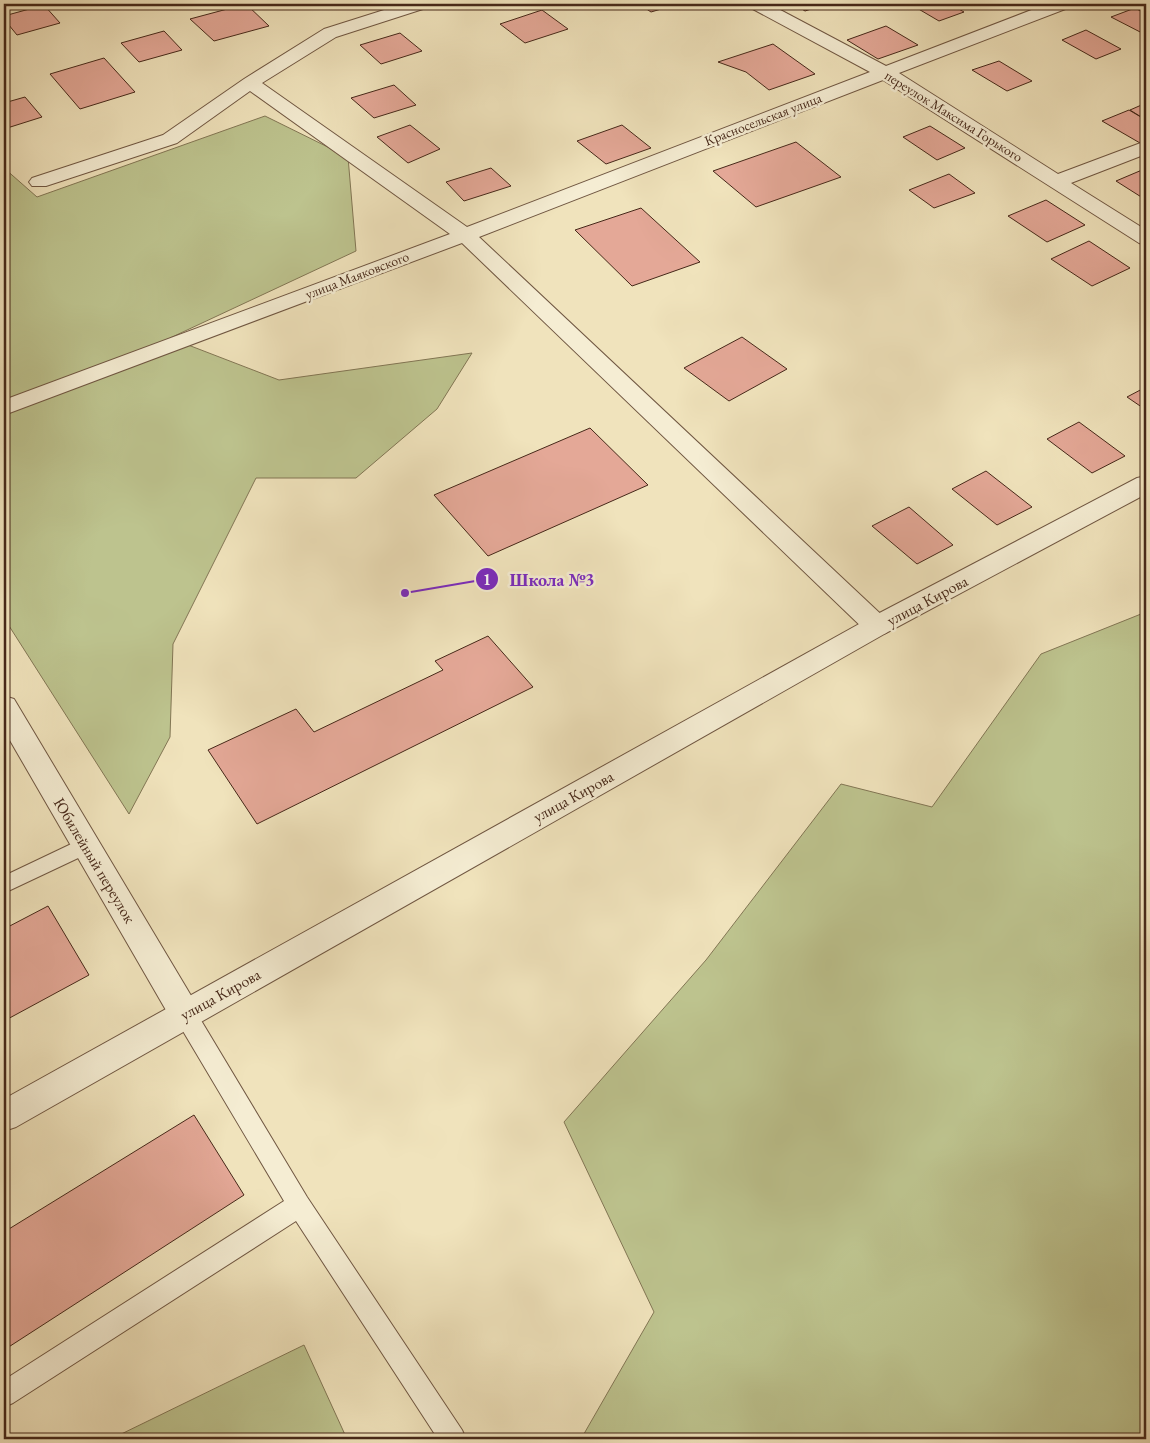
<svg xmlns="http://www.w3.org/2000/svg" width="1150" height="1443" font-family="'EB Garamond',serif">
<rect width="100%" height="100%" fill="#f0e3bc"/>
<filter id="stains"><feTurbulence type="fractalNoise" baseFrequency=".004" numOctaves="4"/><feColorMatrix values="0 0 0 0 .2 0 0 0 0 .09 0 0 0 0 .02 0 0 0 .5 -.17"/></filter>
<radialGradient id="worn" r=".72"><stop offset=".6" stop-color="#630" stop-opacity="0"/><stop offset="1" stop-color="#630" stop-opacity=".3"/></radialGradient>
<path fill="#bdc38e" stroke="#827654" d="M265 116 348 157 356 251 170 338 279 380 472 353 437 409 356 478H256L173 644 170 737 129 814 4 618V168L37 197Z
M1146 612V1439H581L654 1312 564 1122 706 960 841 784 932 807 1041 654Z
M304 1345 347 1439H111Z"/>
<path fill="#e4a897" stroke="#462819" d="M246 4 269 26 214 41 190 19Z
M639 4H678L651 12Z
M794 4H827L805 11Z
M910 4H950L964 12 939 21Z
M44 5 60 23 17 35 4 19V16Z
M1135 8 1146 14V35L1111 17Z
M542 10 568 29 525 43 500 24Z
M886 26 918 45 878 59 847 40Z
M1086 30 1121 49 1096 59 1062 40Z
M164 31 182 50 139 62 121 43Z
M400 33 422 51 381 64 360 45Z
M773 44 815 74 769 90 746 72 718 62Z
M104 58 135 92 80 109 50 74Z
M999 61 1032 81 1007 91 972 70Z
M394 85 416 105 374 118 351 98Z
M25 97 42 117 4 129V103Z
M1146 103V120L1130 110Z
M1129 110 1146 120V140L1140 143 1102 121Z
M410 125 440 149 408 163 377 137Z
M622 125 651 148 606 164 577 141Z
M930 126 965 148 937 160 903 137Z
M796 142 841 177 756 207 713 171Z
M491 168 511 186 464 201 446 182Z
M1142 170 1146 172V200L1116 181Z
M949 174 975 193 934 208 909 190Z
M1046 200 1085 225 1047 242 1008 216Z
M641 208 700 262 632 286 575 230Z
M1089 241 1130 268 1092 286 1051 259Z
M742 337 787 369 729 401 684 368Z
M1146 387V410L1127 397Z
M1079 422 1125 456 1092 473 1047 439Z
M590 428 648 485 488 556 434 495Z
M986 471 1032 507 997 525 952 489Z
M909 507 953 545 917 564 872 526Z
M488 636 533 687 257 824 208 750 296 709 314 732 443 670 435 661Z
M48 906 89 975 4 1021V929Z
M194 1115 244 1195 4 1350V1232Z"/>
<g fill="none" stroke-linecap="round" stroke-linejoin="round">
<g stroke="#705742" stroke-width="2">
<path id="service" d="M86 837 93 839 96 845 93 851 4 893V876Z
M185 1004 193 1007 307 1197 462 1430 466 1439H438L296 1221 13 1403 4 1407V1380L284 1201 177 1021 174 1014 177 1007Z"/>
</g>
<g stroke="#705742" stroke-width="2">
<path id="minor" d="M403 4H429L426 8 336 37 262 83 467 227 870 72 751 8 749 4H769L886 66 1047 4H1070L1068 8 899 73 1058 174 1146 141V154L1071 183 1146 230V245L1139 243 883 80 479 237 886 619 890 626 886 633 877 636 868 633 462 243 4 415V400L450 234 250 91 177 143 46 186H32L29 182 32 178 163 135 244 79 324 29Z
M4 696 14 699 196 1004 201 1014 196 1024 185 1028 174 1024 4 730Z"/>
</g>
<g stroke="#705742" stroke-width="2">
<path id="tertiary" d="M1146 476V494L886 633 16 1127 4 1131V1099L868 619 1137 478Z"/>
</g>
<use href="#service" fill="#f5edd3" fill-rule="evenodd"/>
<use href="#minor" fill="#f5edd3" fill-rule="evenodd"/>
<use href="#tertiary" fill="#f5edd3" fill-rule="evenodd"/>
</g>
<g text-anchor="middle" stroke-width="5" stroke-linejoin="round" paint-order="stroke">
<g font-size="14" fill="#462819" stroke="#f5edd3">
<text transform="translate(954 116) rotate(32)" y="5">переулок Максима Горького</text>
<text transform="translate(763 119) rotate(-21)" y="5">Красносельская улица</text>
<text transform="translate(357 275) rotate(-21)" y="5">улица Маяковского</text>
</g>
<g font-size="16" fill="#462819" stroke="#f5edd3">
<text transform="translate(927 600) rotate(-28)" y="6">улица Кирова</text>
<text transform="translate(573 796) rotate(-29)" y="6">улица Кирова</text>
<text transform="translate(95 860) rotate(59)" y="6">Юбилейный переулок</text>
<text transform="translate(220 994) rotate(-29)" y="6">улица Кирова</text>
</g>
</g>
<path fill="none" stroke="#7b2cbf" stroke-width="2" d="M405 593L487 579"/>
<g fill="#7b2cbf" stroke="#f5edd3" stroke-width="2">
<circle cx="405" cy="593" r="5"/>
<circle cx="487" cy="579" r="12"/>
</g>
<g font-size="15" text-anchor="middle" font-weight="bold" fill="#fff">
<text x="487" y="585">1</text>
</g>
<g font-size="18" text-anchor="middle" font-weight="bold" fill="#7b2cbf" stroke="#f5edd3" stroke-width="5" stroke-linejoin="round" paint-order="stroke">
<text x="552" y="586">Школа №3</text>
</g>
<rect width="1150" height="1443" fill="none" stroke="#f0e3bc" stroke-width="20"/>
<rect x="5" y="5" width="1140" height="1433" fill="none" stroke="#462819" stroke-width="2.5"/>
<rect x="10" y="10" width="1130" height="1423" fill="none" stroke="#462819"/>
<rect width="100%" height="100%" filter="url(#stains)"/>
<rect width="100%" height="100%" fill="url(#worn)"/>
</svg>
